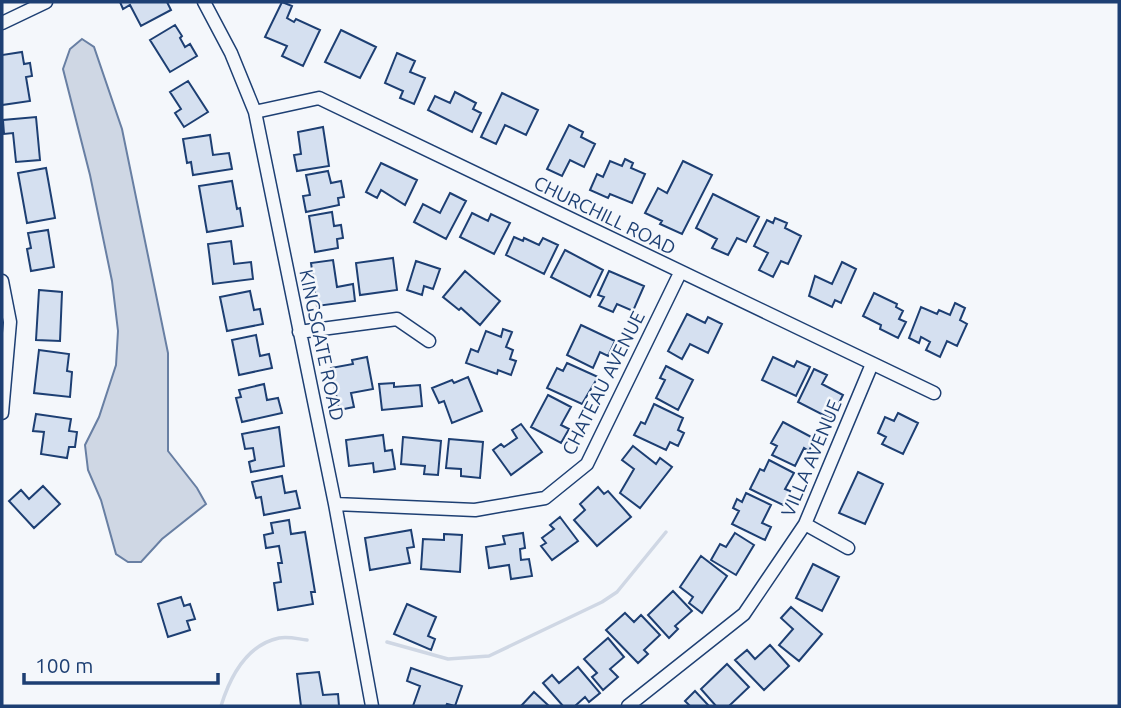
<svg xmlns="http://www.w3.org/2000/svg" width="1121" height="708" font-family="Ubuntu,sans-serif">
<rect width="100%" height="100%" fill="#f4f7fb"/>
<path fill="#cfd7e4" stroke="#687fa3" stroke-width="2" d="M82 39 94 47 122 129 168 353V451L197 488 206 504 162 539 141 562H128L116 554 101 500 88 470 85 445 99 417 116 365 118 331 112 281 90 175 63 69 70 49Z"/>
<g fill="none" stroke-linecap="round" stroke-linejoin="round">
<path stroke="#cfd7e4" stroke-width="3.5" d="M387 642 448 659 489 656 602 602 617 592 666 532
M221 706C230 677 246 645 279 638 288 636 298 639 307 640"/>
</g>
<path fill="#d5e0f0" stroke="#1d3f73" stroke-width="2" d="M120 2H167L171 10 141 26 130 5 123 9Z
M282 2 292 6 287 18 294 22 296 19 320 30 303 66 282 56 287 46 265 37Z
M175 25 182 36 180 38 185 47 190 44 197 56 170 72 150 40Z
M341 30 376 47 360 78 325 62Z
M22 52 24 64 30 63 32 76 26 77 30 101 2 105V55Z
M397 53 415 61 410 72 425 78 414 104 400 98 403 91 385 83Z
M188 81 208 112 184 127 175 113 181 109 170 92Z
M455 92 476 103 473 109 481 113 472 132 428 110 435 96 450 103Z
M502 93 538 110 526 135 505 125 496 144 481 137Z
M36 117 40 160 16 162 13 133 4 134 3 120Z
M569 125 583 132 581 137 595 144 584 167 570 160 562 176 547 169Z
M323 127 329 166 297 171 294 155 301 154 298 132Z
M210 135 213 155 229 153 232 169 193 175 191 162 187 163 183 139Z
M625 159 633 163 631 168 645 174 632 203 610 194 608 198 590 190 597 174 603 177 610 161 622 166Z
M683 161 712 175 682 234 660 224 662 221 645 213 658 188 667 193Z
M381 163 417 180 405 205 381 190 377 198 366 192Z
M46 168 55 218 27 223 18 173Z
M328 171 331 183 341 181 344 197 338 198 339 205 306 212 303 196 310 195 306 175Z
M232 181 237 209 240 208 243 226 207 232 199 186Z
M450 193 466 201 446 239 414 222 423 204 440 213Z
M713 194 759 217 746 242 737 238 728 255 712 248 717 239 696 228Z
M332 212 334 226 341 225 343 238 337 239 338 248 315 252 309 216Z
M472 213 488 221 491 214 510 223 494 254 460 237Z
M775 218 787 223 785 228 801 236 788 264 781 261 773 277 759 270 768 253 754 246 767 220 773 223Z
M48 230 54 267 31 271 27 249 31 248 28 233Z
M514 237 523 241 524 238 539 245 543 238 558 245 544 274 506 255Z
M231 241 234 264 251 262 253 279 213 284 208 244Z
M565 250 603 270 590 297 551 277Z
M393 258 397 290 360 295 356 263Z
M333 260 337 287 353 284 355 301 317 306 311 263Z
M416 261 440 269 433 289 424 286 422 295 407 290Z
M842 262 856 269 841 303 835 300 832 307 809 296 815 276 832 284Z
M465 271 500 301 480 325 461 308 459 310 443 297Z
M609 271 644 286 633 311 617 304 613 312 599 306 604 297 598 295Z
M39 290 62 292 60 341 36 340Z
M250 291 254 310 260 309 263 324 227 331 220 297Z
M874 293 897 304 896 307 903 311 899 319 906 322 898 338 880 329 881 325 863 316Z
M955 303 965 308 960 320 967 324 957 346 947 341 940 357 926 350 930 342 921 337 919 343 909 338 921 307 937 314 939 310 950 315Z
M687 314 705 323 708 317 722 324 708 353 690 344 682 359 668 351Z
M581 325 615 341 608 356 600 352 593 368 567 355Z
M503 329 512 332 506 347 513 350 510 359 516 361 511 375 498 370 497 374 466 363 471 349 478 352 486 331 501 337Z
M256 335 260 356 269 354 272 368 239 375 232 340Z
M39 350 69 354 67 371 72 372 70 397 34 393Z
M367 357 373 389 351 393 354 407 339 410 331 368 353 364 352 360Z
M773 357 794 367 797 361 810 367 796 396 762 380Z
M567 363 598 377 582 404 547 388 557 368 563 371Z
M666 366 693 380 678 410 656 398 665 380 660 378Z
M814 369 827 375 822 384 843 395 831 419 798 402Z
M468 377 482 411 452 423 444 401 439 403 432 388 452 380 454 383Z
M394 383V387L420 385 422 406 382 410 379 384Z
M264 384 267 400 278 398 282 413 242 422 236 398 241 397 239 390Z
M548 395 571 407 561 425 569 429 561 443 531 427Z
M654 404 683 418 678 430 684 433 678 446 670 442 666 450 634 435 641 422 645 424Z
M898 413 918 423 903 454 882 444 886 437 878 433 885 417 894 421Z
M36 414 71 419 69 431 77 432 75 447H69L67 458 41 454 44 432 33 431Z
M783 422 815 439 809 451 804 448 795 466 772 455 777 446 771 443Z
M521 424 542 452 511 475 493 450 501 444 504 447 517 438 512 430Z
M279 427 284 466 251 472 249 462 255 460 253 448 245 449 242 434Z
M383 435 385 451 392 450 395 469 374 472 373 463 349 466 346 440Z
M403 437 441 441 438 475 424 474 425 466 401 464Z
M449 439 483 442 480 478 461 476V469L446 468Z
M633 446 656 464 660 458 672 467 640 508 620 493 634 469 622 460Z
M769 460 794 473 785 489 790 491 783 505 750 489 760 469 764 471Z
M858 472 883 484 865 524 839 513Z
M282 476 285 493 296 491 300 508 264 515 261 497 256 498 252 482Z
M43 486 60 504 34 528 9 501 21 490 29 499Z
M598 487 604 494 608 491 631 517 597 546 574 520 585 510 580 504Z
M746 493 771 505 762 523 771 527 765 540 732 524 739 511 733 508 737 499 742 502Z
M560 517 578 541 552 560 541 546 546 543 542 538 554 529 550 525Z
M289 520 291 534 305 532 315 592H311L313 604 278 610 274 583 281 582 278 563H282L279 546 266 548 264 535 273 533 271 523Z
M411 530 414 547 407 548 410 563 370 570 365 538Z
M523 533 525 548 520 549 521 560 529 559 532 576 511 579 509 565 489 568 486 547 505 544 503 536Z
M735 533 754 545 736 575 711 560 720 544 726 547Z
M444 534 462 535 460 572 421 569 423 539 444 540Z
M701 556 727 576 702 613 689 603 693 597 680 587Z
M813 564 839 577 822 611 796 598Z
M673 591 692 611 675 626 678 629 669 638 648 615Z
M181 597 184 606 190 604 195 619 187 621 190 630 168 637 158 604Z
M407 604 436 617 428 636 435 639 431 650 394 634Z
M791 607 822 634 799 661 779 645 793 629 781 618Z
M625 613 634 622 641 615 660 635 644 650 648 654 638 663 606 630Z
M608 638 624 657 610 669 618 677 603 690 592 677 597 673 584 659Z
M770 645 789 666 764 690 735 660 747 650 755 659Z
M727 664 749 687 729 706H716L701 689Z
M578 667 600 693 589 702 585 697 575 706H563L543 683 552 675 559 683Z
M411 668 462 686 455 706 447 704 446 706H413L420 686 407 681Z
M319 672 323 695 338 694 339 706H301L297 674Z
M695 691 709 706H690L685 701Z
M534 692 549 706H521Z"/>
<g fill="none" stroke-linecap="round" stroke-linejoin="round">
<g stroke="#1d3f73" stroke-width="15">
<path id="minor" d="M204 2 231 53 255 112 335 504 372 706
M2 23 46 2
M255 112 319 98 934 393
M2 281 10 322 2 413
M299 332 397 319 429 341
M335 504 475 510 545 498 587 464 680 273
M805 524 848 548
M628 706 744 614 805 524 872 364"/>
</g>
<use href="#minor" stroke="#f4f7fb" stroke-width="12"/>
</g>
<g text-anchor="middle" stroke-width="5" stroke-linejoin="round" paint-order="stroke">
<g font-size="19" fill="#1d3f73" stroke="#f4f7fb">
<text transform="translate(605 215) rotate(26)" y="7">CHURCHILL ROAD</text>
<text transform="translate(322 345) rotate(78)" y="7">KINGSGATE ROAD</text>
<text transform="translate(603 383) rotate(-63)" y="7">CHATEAU AVENUE</text>
<text transform="translate(811 458) rotate(-67)" y="7">VILLA AVENUE</text>
</g>
</g>
<rect width="1121" height="708" fill="none" stroke="#1d3f73" stroke-width="7"/>
<path d="M24 673v10h194v-10" fill="none" stroke="#1d3f73" stroke-width="3.5"/>
<text x="35" y="673" font-size="21" fill="#1d3f73" stroke="#f4f7fb" stroke-width="5" paint-order="stroke">100 m</text>
</svg>
